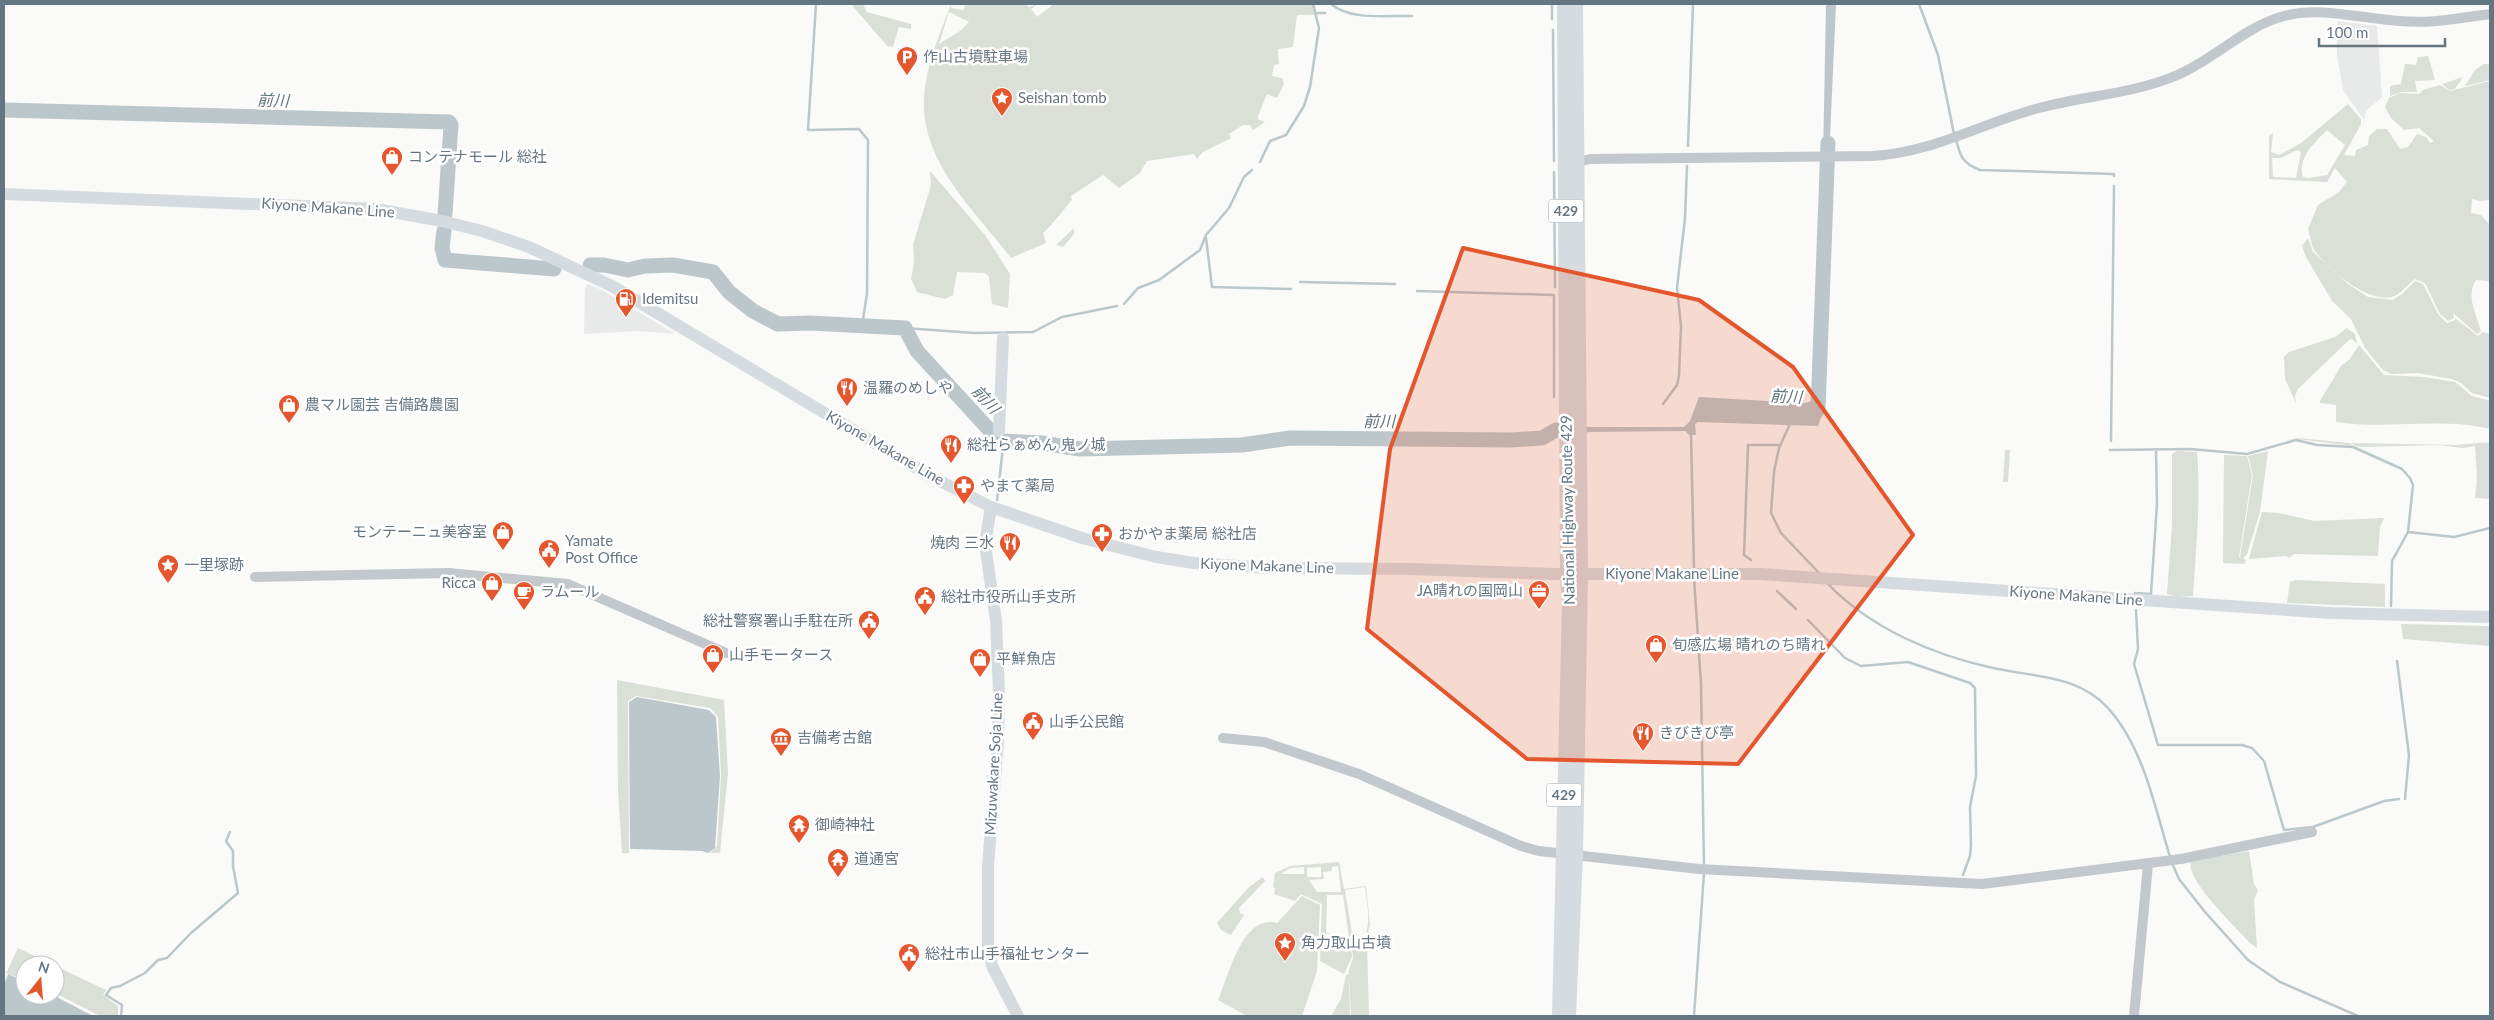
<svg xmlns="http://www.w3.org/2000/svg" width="2494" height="1020" font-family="Lato,'Noto Sans JP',sans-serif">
<rect width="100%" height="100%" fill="#fafaf8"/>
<path fill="#e8e9e9" d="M2337 21 2377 26 2382 97 2366 111 2364 120 2343 90 2337 56Z
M588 284 602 290 675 334 637 331 584 334 585 287Z"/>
<path fill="#dadfd7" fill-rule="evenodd" d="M851 4H863L867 12 911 24V29L899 27 893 47 887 46Z
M951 4V8L963 10 966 4H1026L1029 7 1038 4 1031 9 1037 17 1054 4H1315L1316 11 1314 15H1297L1293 47 1278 49 1279 64 1274 65 1272 76 1282 78 1284 84 1277 98 1267 94 1258 116V119L1265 122 1253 130 1250 125H1243L1229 134 1231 138 1203 152 1197 159 1194 154 1147 161 1140 173 1119 188 1103 175 1071 196 1072 200C1062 211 1054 223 1043 233L1046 243 1011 258C973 208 915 158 925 87 929 58 941 31 951 4ZM949 12 969 22 960 31 939 44Z
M2428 56 2435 80 2415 81 2417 92H2401L2390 96V86L2401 84 2405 64 2416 65 2418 57Z
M2484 64H2490V80L2465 86 2475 70Z
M2463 77 2455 89 2449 90 2442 84Z
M2490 81V200L2480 201 2472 199 2471 213 2481 215 2490 225V281L2476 280C2465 297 2477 314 2481 332L2477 334 2453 313 2454 318 2448 321 2440 314 2425 283 2415 279C2406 285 2401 295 2391 297 2368 303 2327 269 2315 251 2311 245 2310 236 2308 229L2318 205 2339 192 2347 182 2335 168 2327 182 2269 179V136L2273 133 2271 152 2279 155 2301 143 2348 104 2361 119V124L2344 155 2355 156 2356 150 2368 145 2369 136 2377 129H2387L2400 149 2408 147 2417 134 2426 137 2430 143 2434 141 2419 128 2404 130 2391 118 2385 107 2389 98 2400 93 2419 94 2423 90 2440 85 2450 91ZM2327 130 2345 145 2327 175 2308 178 2303 177C2297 158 2315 142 2327 130ZM2297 150 2301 152 2296 178 2273 177 2272 158H2281Z
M930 171 985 235 1010 274 1008 308 992 304 989 277 985 273 957 272 953 295 945 299 917 292 911 279 914 263 913 245 931 185Z
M1074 228V234L1063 247 1056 245Z
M2308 238 2313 252 2348 284 2368 297 2392 300 2402 294 2415 281 2423 284 2438 314 2447 323 2455 320V318L2478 336 2483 332 2490 334V398L2472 393 2461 383 2452 379 2418 373 2391 374 2383 370 2365 348 2351 319 2332 301 2306 257 2302 246Z
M2347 328 2355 334 2357 344 2352 339 2349 340 2298 389 2295 396 2296 403 2285 379 2284 357 2289 352 2335 337Z
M2359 345 2384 375 2424 377 2449 381 2455 382 2472 396 2490 401V429C2440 417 2387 430 2336 422V405L2320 403V401L2341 366 2349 360Z
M2298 438 2350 443 2353 446 2297 439 2284 441Z
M2489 442 2483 444 2489 443 2490 499 2475 498 2477 478 2475 446 2463 448 2440 445 2363 447 2355 446 2351 443 2456 445Z
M2005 450H2010L2008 482H2003Z
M2177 451 2197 452C2201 500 2196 548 2193 596L2177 597 2167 594 2172 525V454Z
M2268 451 2260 512 2247 554 2243 559 2240 557 2253 475 2248 456Z
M2224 455 2247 456 2252 475 2239 557 2246 560 2245 564 2223 563Z
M2262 512 2279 513 2314 521 2384 518 2380 527 2378 556 2294 554 2289 558 2286 556 2249 559Z
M2296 580 2385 584V607L2287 603 2290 582Z
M2401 624 2490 626V646L2403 639Z
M617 680 724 700 728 773 720 853H710L717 846 721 776 718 717 710 708 636 696 628 701 629 853H622L618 791Z
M2249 851 2254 884 2258 890 2254 900 2257 948 2250 943C2237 928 2185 880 2191 861Z
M1339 862 1344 889 1366 886 1370 925 1366 941H1363L1367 944 1369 1016H1351L1349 970 1353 958 1351 940H1359L1321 933 1322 904 1301 894 1295 901 1274 894 1275 888 1273 887 1275 873 1290 866ZM1338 866 1341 892H1317L1309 880 1324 879 1323 872 1332 871V867ZM1304 867V874H1281L1290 868ZM1321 867V877H1307V868ZM1365 887C1367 904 1372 925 1363 940L1353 939 1345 890ZM1327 895H1343L1349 938 1326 933Z
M1263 877 1265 881 1239 908 1240 913 1244 915 1231 935 1221 930 1217 923 1249 887Z
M1302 896 1320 905 1317 971 1302 1016H1247L1218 1000C1229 976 1242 914 1277 923Z
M1321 935 1350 940 1352 957 1344 974 1320 961Z
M18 948 106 990 103 995 118 1006V1016H100L55 993V965H25V980L6 973Z
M1349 974 1350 1016H1331L1341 999 1346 975Z"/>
<path fill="#bbc7cb" d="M1826 4H1836L1829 160H1823Z
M1699 397 1804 403C1812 402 1815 397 1822 397L1821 417 1818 426 1698 422 1695 424 1696 435H1689L1685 431 1590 432 1539 440V436L1554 423 1590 427H1684L1690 421Z
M637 697 709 710 716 717 720 776 715 848 708 853 702 851 630 849 629 702Z
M8 974 25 982V995H53L93 1016H4V985Z"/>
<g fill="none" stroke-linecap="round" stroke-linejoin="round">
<path stroke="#bbc7cb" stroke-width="2.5" d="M816 4 808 130 859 129 868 140 867 294 862 325
M1331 4C1351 21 1388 15 1412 16
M1552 4V19
M1919 4 1938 55 1954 134
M1315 13H1325
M1553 30 1554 161
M1956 139C1960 156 1962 163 1980 170L2114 174V176
M1688 146 1693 4
M1260 162 1270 141 1286 135 1304 106 1310 87 1319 28 1313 4
M1554 172 1555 287
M1206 238 1212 287 1291 289
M1300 282 1395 284
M1417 291 1554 295
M1124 304 1138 288 1159 280 1200 250 1206 235 1229 208 1244 177 1252 170
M905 328 974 333 1033 332 1062 317 1117 306
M1554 397V296
M1663 404 1677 385 1679 376 1681 326 1677 288 1685 218 1687 166
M1790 424 1779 448 1774 472 1771 513 1781 533 1819 573
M1691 433 1694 570
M2111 441 2114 186
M2110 450 2190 449 2247 454 2296 440 2317 445 2353 447 2402 469 2410 478 2413 485 2408 532 2454 537 2490 528
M997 500 1003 447 1006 442
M1751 560 1744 555 1748 445H1780
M1694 578 1701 684 1704 868
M1827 583C1870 628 1933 655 1993 668 2034 677 2078 675 2108 708 2144 748 2155 808 2170 857
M1777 591 1796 609
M2135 593 2151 594 2157 504 2156 450
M2391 606 2392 561 2408 532
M2136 610 2138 649 2134 664 2158 745H2242L2252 748 2264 761 2284 830 2313 827 2384 801 2399 799
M1808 620 1845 658 1861 666 1908 662 1970 683 1975 688 1976 776 1970 807 1971 845 1970 856 1963 875
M2397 661 2409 755 2405 799
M989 783V775
M2172 863 2179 879 2205 912 2248 960 2280 982 2358 1016
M121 1016 122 1005 106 995 111 988 120 986 145 973 158 960 167 958 191 933 238 893 233 866V851L226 841 230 832
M1694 1016 1704 873"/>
<path stroke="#bbc7cb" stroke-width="15" d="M4 110 449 122 451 125 445 214
M444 231 442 248 445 260 554 269
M590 265H604L628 270 645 266 673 265 713 272 729 292 753 311 778 324 810 323 905 328 917 351 995 436 1002 441 1042 443 1080 449 1242 445 1290 438 1511 440 1542 438 1556 430
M1814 415 1818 409 1828 143"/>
<path stroke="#c3c8cc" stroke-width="10" d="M1578 162 1590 159 1872 156C1932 153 1982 123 2039 108 2083 96 2132 94 2175 76 2213 61 2243 27 2284 16 2321 6 2362 19 2400 21 2430 24 2460 18 2490 14
M255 577 448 573 568 584 726 653
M1223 738 1264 742 1359 774 1521 846 1539 851 1699 869 1982 884 2181 859 2312 832
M2134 1016 2148 864"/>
<path stroke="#d6dbdf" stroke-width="12" d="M4 194 376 209 442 221 482 231 529 247 612 286 930 476 991 507 1082 538 1156 557 1194 563 1268 568 1411 569 1553 574H1761L2331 613 2490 617
M999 431 1003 338
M991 507 985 544 996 621 999 693 998 742 988 866V945L992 966 1018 1016"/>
<path stroke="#d6dbdf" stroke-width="14" d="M1559 1016 1569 604 1567 574 1564 4
M1569 1016 1576 855 1581 574 1576 4"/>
</g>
<path fill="#e4572e" fill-opacity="0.2" stroke="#e4572e" stroke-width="4" stroke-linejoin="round" d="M1463 248 1699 300 1793 367 1913 535 1738 764 1527 759 1367 629 1390 449Z"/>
<defs>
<g id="parking-pin" transform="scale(1.125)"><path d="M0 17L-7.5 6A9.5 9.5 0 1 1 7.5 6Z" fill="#e4572e" stroke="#fff"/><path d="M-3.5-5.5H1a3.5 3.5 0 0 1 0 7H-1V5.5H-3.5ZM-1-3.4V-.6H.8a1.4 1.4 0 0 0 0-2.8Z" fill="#fff"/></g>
<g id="sight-pin" transform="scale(1.125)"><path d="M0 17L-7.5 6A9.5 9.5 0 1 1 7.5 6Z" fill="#e4572e" stroke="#fff"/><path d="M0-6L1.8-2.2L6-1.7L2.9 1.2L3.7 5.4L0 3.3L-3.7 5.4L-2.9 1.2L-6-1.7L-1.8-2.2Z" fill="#fff"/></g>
<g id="shop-pin" transform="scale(1.125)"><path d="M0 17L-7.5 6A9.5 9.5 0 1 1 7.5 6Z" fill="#e4572e" stroke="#fff"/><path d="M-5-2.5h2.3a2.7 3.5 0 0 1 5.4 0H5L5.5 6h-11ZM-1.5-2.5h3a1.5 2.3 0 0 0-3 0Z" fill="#fff"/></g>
<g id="fuel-pin" transform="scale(1.125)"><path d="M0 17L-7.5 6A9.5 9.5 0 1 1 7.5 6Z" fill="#e4572e" stroke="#fff"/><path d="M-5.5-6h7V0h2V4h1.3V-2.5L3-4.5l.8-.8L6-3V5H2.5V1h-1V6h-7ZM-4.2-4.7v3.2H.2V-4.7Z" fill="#fff"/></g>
<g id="restaurant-pin" transform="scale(1.125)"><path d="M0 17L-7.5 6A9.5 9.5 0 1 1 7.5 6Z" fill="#e4572e" stroke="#fff"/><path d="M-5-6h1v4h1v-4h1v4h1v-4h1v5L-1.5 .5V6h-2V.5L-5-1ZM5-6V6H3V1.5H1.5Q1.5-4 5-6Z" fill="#fff"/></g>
<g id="pharmacy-pin" transform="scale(1.125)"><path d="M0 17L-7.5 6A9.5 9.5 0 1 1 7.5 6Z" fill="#e4572e" stroke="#fff"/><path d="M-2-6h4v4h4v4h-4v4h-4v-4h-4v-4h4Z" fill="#fff"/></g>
<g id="civic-pin" transform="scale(1.125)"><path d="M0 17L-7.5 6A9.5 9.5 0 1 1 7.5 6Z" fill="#e4572e" stroke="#fff"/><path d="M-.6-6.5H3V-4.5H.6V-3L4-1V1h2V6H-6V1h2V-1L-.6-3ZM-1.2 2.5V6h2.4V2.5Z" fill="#fff"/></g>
<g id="office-pin" transform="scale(1.125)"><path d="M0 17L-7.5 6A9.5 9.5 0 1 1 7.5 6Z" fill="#e4572e" stroke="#fff"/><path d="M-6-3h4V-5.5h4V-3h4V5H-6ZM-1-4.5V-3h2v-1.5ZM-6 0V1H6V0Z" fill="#fff"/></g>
<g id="cafe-pin" transform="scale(1.125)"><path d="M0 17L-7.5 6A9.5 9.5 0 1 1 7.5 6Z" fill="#e4572e" stroke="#fff"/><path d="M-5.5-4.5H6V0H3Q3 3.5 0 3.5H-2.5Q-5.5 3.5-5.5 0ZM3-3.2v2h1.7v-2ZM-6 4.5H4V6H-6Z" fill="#fff"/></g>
<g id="museum-pin" transform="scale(1.125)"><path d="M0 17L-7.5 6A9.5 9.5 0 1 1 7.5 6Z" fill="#e4572e" stroke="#fff"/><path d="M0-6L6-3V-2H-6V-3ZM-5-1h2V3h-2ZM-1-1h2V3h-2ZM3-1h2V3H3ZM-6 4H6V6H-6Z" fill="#fff"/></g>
<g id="temple-pin" transform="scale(1.125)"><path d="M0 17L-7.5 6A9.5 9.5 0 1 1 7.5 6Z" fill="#e4572e" stroke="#fff"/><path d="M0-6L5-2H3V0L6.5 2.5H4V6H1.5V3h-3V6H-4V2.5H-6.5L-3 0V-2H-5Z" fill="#fff"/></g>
</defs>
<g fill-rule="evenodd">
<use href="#parking-pin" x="907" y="57"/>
<use href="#sight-pin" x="1002" y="98"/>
<use href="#shop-pin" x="392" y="157"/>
<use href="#fuel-pin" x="626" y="299"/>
<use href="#restaurant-pin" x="847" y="388"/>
<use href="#shop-pin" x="289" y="405"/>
<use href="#restaurant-pin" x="951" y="445"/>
<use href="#pharmacy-pin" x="964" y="486"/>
<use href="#shop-pin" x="503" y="532"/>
<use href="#pharmacy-pin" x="1102" y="534"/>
<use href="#restaurant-pin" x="1010" y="543"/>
<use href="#civic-pin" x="549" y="550"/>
<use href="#sight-pin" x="168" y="565"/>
<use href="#shop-pin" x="492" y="583"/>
<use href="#office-pin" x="1539" y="591"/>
<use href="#cafe-pin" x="524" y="592"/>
<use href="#civic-pin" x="925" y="597"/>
<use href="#civic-pin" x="869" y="621"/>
<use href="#shop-pin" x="1656" y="645"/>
<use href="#shop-pin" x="713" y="655"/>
<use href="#shop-pin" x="980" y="659"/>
<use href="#civic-pin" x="1033" y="722"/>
<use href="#restaurant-pin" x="1643" y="733"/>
<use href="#museum-pin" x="781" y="738"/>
<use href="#temple-pin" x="799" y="825"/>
<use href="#temple-pin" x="838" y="859"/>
<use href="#sight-pin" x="1285" y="943"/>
<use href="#civic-pin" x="909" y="954"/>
</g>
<g text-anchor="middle" stroke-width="5" stroke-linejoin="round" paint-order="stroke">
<g fill="#fff" stroke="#939fa8" stroke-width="1">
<rect x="1548.5" y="199.5" width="35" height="23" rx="4"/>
<rect x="1546.5" y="783.5" width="35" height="23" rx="4"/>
</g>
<g font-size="14" font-weight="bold" fill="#657683">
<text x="1566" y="216">429</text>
<text x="1564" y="800">429</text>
</g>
<g font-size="15" fill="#657683" stroke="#fff" text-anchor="start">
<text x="923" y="62">作山古墳駐車場</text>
<text x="1018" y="103">Seishan tomb</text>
<text x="408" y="162">コンテナモール 総社</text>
<text x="642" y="304">Idemitsu</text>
<text x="863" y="393">温羅のめしや</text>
<text x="305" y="410">農マル園芸 吉備路農園</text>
<text x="967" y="450">総社らぁめん 鬼ノ城</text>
<text x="980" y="491">やまて薬局</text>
<text x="487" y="537" text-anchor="end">モンテーニュ美容室</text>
<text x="1118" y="539">おかやま薬局 総社店</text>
<text x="565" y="546">Yamate<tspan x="565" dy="17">Post Office</tspan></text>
<text x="994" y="548" text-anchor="end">焼肉 三水</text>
<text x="184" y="570">一里塚跡</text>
<text x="476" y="588" text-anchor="end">Ricca</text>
<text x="1523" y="596" text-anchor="end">JA晴れの国岡山</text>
<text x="540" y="597">ラムール</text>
<text x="941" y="602">総社市役所山手支所</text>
<text x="853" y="626" text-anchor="end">総社警察署山手駐在所</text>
<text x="1672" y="650">旬感広場 晴れのち晴れ</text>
<text x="729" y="660">山手モータース</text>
<text x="996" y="664">平鮮魚店</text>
<text x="1049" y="727">山手公民館</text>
<text x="1659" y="738">きびきび亭</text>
<text x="797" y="743">吉備考古館</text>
<text x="815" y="830">御崎神社</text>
<text x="854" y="864">道通宮</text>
<text x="1301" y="948">角力取山古墳</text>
<text x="925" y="959">総社市山手福祉センター</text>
</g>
<g font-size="15" fill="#657683" stroke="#fff">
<text transform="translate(328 208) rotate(4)" y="5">Kiyone Makane Line</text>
<text transform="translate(885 448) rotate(30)" y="5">Kiyone Makane Line</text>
<text transform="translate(1568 510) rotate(-91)" y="5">National Highway Route 429</text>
<text transform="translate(1267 566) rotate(2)" y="5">Kiyone Makane Line</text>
<text x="1672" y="579">Kiyone Makane Line</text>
<text transform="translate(2076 596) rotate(4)" y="5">Kiyone Makane Line</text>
<text transform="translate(994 764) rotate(-87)" y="5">Mizuwakare Soja Line</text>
</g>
<g font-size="16" font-style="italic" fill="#60757c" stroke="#fff">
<text transform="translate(273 100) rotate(2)" y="6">前川</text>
<text transform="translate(1786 396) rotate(3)" y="6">前川</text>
<text transform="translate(986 399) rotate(47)" y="6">前川</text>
<text x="1379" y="427">前川</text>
</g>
</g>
<rect width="2494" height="1020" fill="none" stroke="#657683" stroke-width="10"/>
<g transform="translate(40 980) rotate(17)"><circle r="24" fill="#ffffff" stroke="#c1c8cd"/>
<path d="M0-4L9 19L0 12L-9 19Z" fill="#e4572e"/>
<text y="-8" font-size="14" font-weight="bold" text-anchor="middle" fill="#657683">N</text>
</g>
<path d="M2319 38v8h126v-8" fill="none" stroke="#657683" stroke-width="2.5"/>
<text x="2326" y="38" font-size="15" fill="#657683" stroke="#ffffff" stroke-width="4" paint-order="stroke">100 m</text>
</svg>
